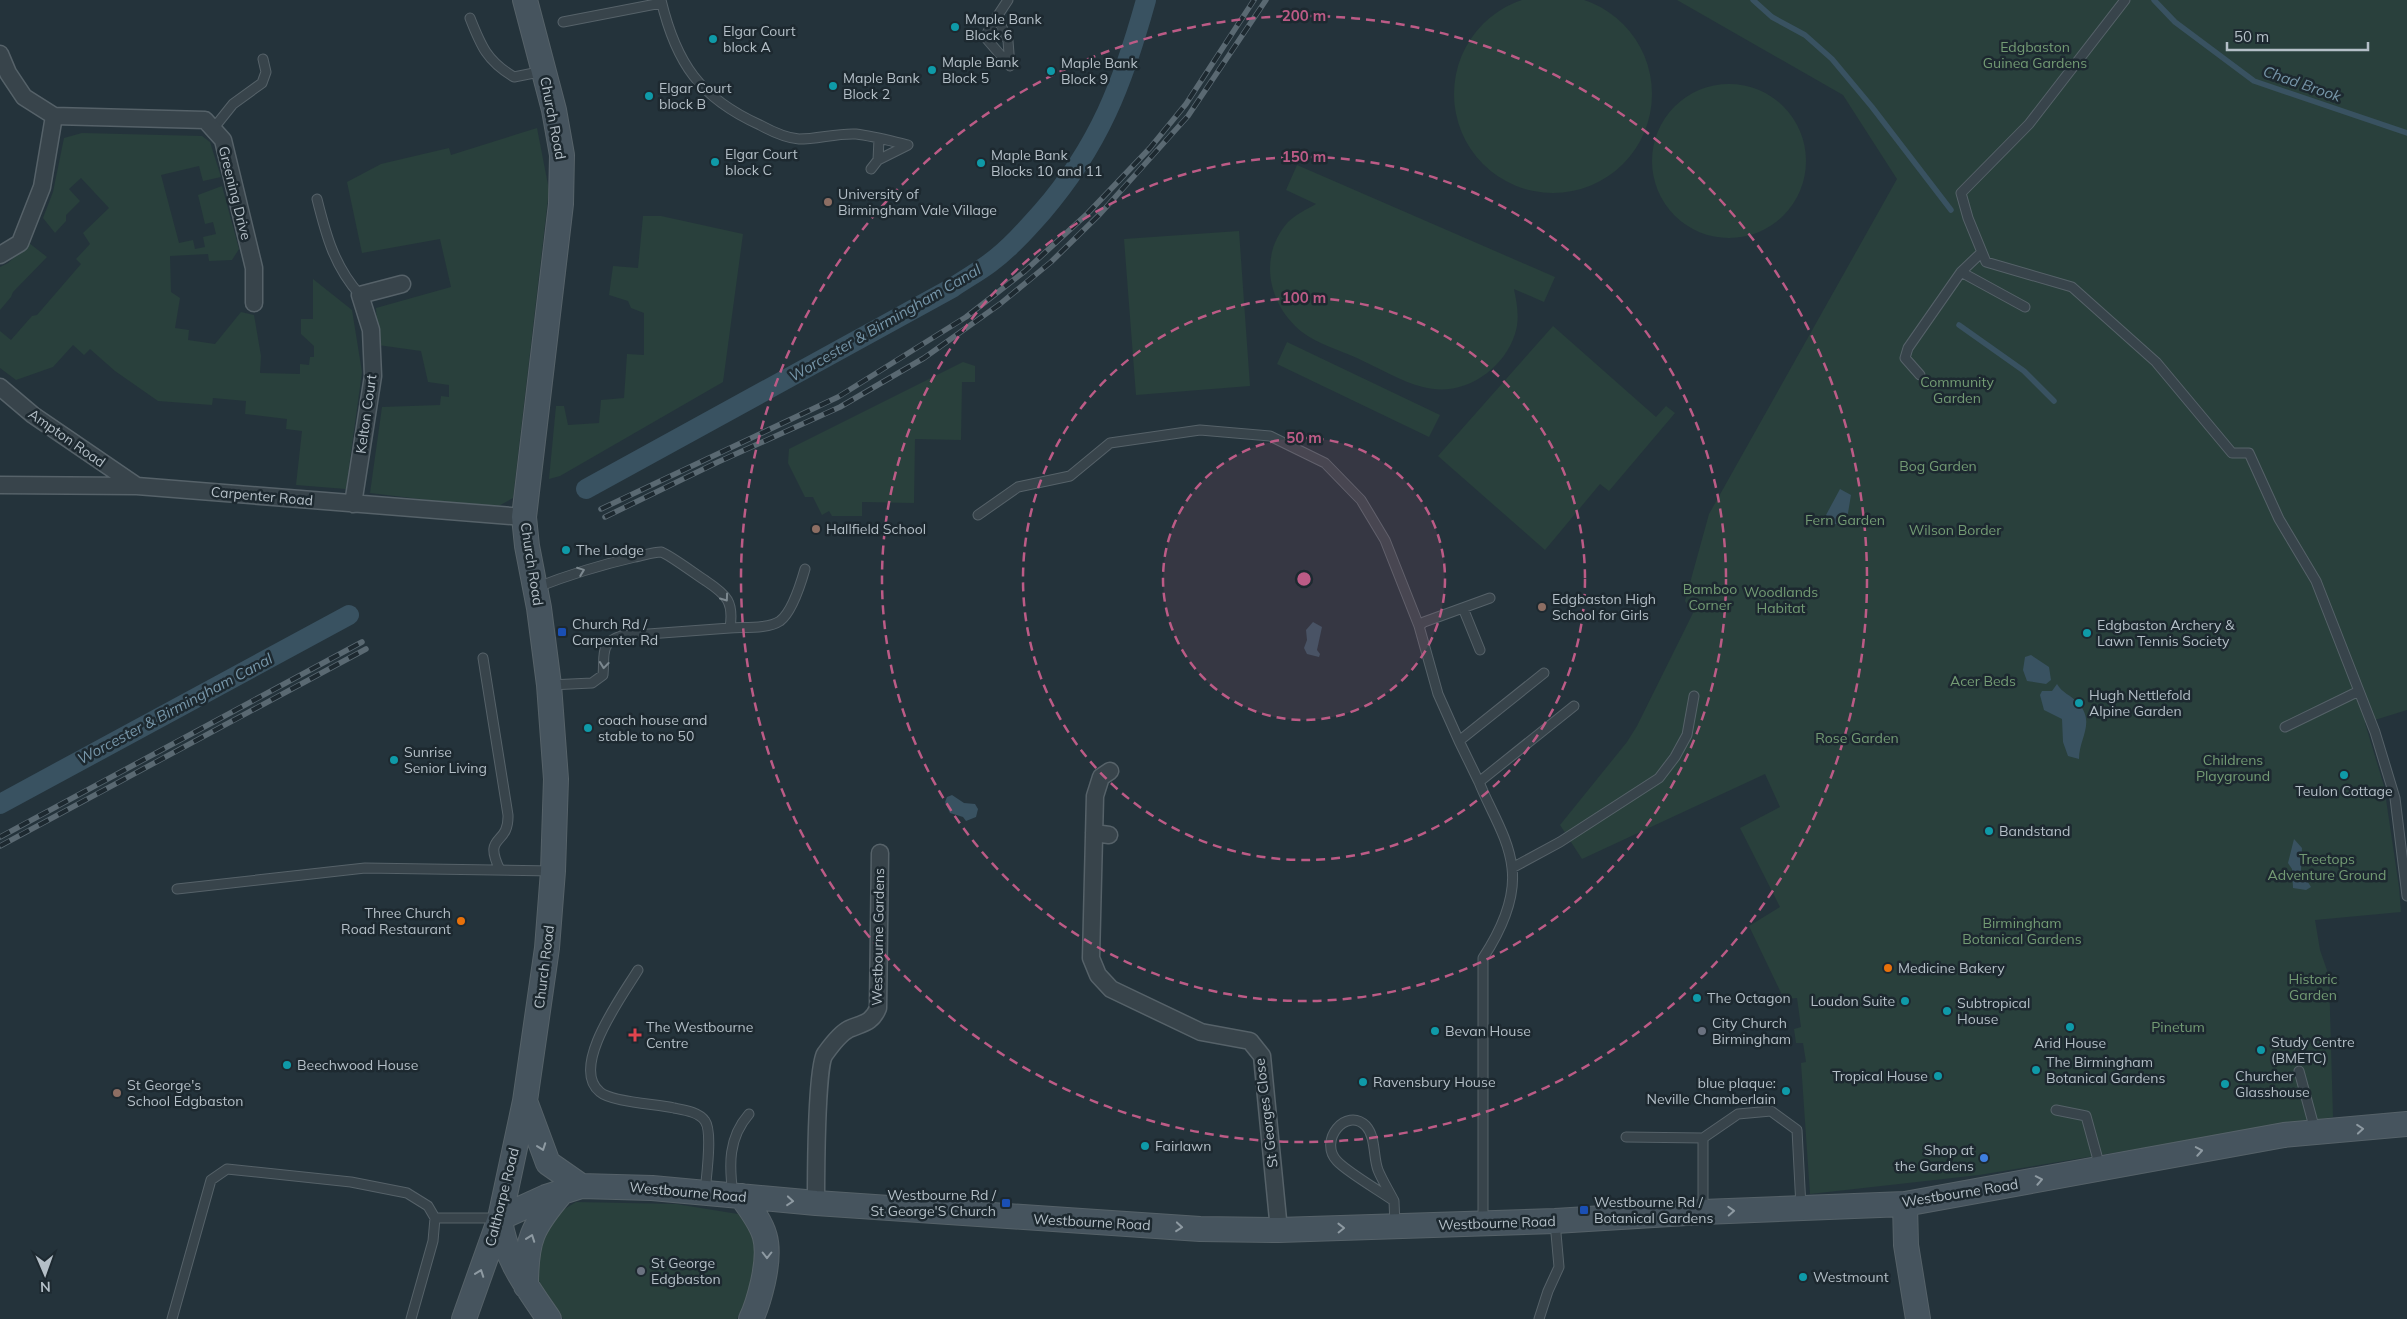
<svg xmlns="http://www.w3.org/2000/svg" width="2407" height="1319" font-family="Mulish,sans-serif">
<rect width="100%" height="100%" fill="#24333b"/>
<path fill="#29403c" d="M1454 94a99 99 0 1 1 198 0a99 99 0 1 1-198 0Z
M1677 0H2407V710L2365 723 2384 786 2399 887 2401 912 2315 920 2320 950 2329 976 2333 1117 1979 1175 1810 1194 1801 1063 1806 1062 1803 1043H1796L1794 1029 1801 1027 1797 998 1784 999 1749 926 1780 907 1740 828 1780 807 1765 774 1582 859 1560 825 1627 742 1637 726 1693 613 1685 601 1709 514 1897 179 1843 95Z
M1652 161a77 77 0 1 1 154 0a77 77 0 1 1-154 0Z
M537 128 549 190 513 498 495 508 370 493 382 407 440 405 441 396 449 397V385L428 382 421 351 378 345 376 308 451 287 440 239 362 253 347 182 381 164 449 148 451 155Z
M82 133 202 136 210 142 221 177 203 181 199 166 161 175 179 243 193 240 195 249 205 247 203 237 216 234 213 222 205 224 198 195 222 186 239 249 232 260 209 261 208 254 170 256 171 292 180 298 175 328 189 330 188 340 215 344 241 312 254 315 261 356 260 373 300 374V364L309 365 310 357H314V346L301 334V319H313V279L352 310 362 372 346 489 296 485 302 431 286 429 287 419 245 414 246 401 213 398 212 405 158 401 115 371 90 349 84 355 73 345 53 367 16 380 0 368V331L11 340 32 316 37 315 81 264 76 259 90 244 83 233 109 208 81 178 69 189 80 201 66 215V221L55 233 43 218 53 192 64 138Z
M1297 165 1555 277 1544 302 1514 289C1517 304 1520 319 1515 334 1503 371 1462 398 1423 387 1402 382 1377 367 1357 358 1341 351 1316 343 1302 332 1269 306 1257 257 1288 222 1295 215 1307 209 1316 204L1286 190Z
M643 216H661L743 234 723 382 560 476 549 479 556 406H564L568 425 599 423 601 400 624 398 627 354 644 355V313L631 308 628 301 609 295 613 266 638 268Z
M1239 231 1250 386 1136 395 1124 239Z
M29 243 47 257 13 292 11 297 0 310V267L8 263Z
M1553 326 1656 417 1666 406 1675 413 1609 491 1600 484 1545 550 1438 456Z
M1287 342 1440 415 1429 437 1277 364Z
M963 362 975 366V382H962L961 440 915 439 914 503 862 502V516H832L829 511 822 515 813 497H805L788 463 789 449Z
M576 1202 676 1204 738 1214C768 1251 757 1280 737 1319H563L538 1284 533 1264 542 1235 558 1213Z"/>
<path fill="#395261" d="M1840 489 1851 495 1847 519 1839 524H1830L1826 515Z
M1313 622 1322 627 1317 650 1320 654 1319 657 1307 654 1304 648 1307 640 1306 630Z
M2031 655 2049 667 2051 680 2046 684 2027 681 2023 670 2025 657Z
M2057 684C2062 693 2071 695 2078 703 2096 722 2079 738 2079 759L2068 756 2063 742 2062 719 2044 710 2040 695 2042 691H2052Z
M952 795 964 803 975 804 978 809 976 817 966 821 963 817 950 813 945 802 947 797Z
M2294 839 2302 848 2301 871 2311 887 2306 890 2293 888 2292 869 2288 863Z"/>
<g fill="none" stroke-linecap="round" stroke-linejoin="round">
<path stroke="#395261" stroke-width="5.5" d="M1753 0 1772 17 1805 35 1832 59 1872 107 1951 210
M2154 0 2175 22 2254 81 2407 133
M1959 325 2024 371 2054 401"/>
<path stroke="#395261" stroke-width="20" d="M586 489 952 288C965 279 978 272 990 263 1009 249 1026 230 1042 212 1099 146 1123 83 1146 0
M0 804 349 615"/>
<g stroke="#566269" stroke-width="11">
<path id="lane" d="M661 0C676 63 700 98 760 125 771 131 786 138 799 139 818 139 837 133 856 134 873 136 891 141 908 145L878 160 871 169
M2125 0 2029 124 1961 193 1968 218 1986 262 2072 287 2156 362 2232 453H2249L2279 519 2316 581 2375 732 2395 798 2407 896
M997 16 1008 41 1010 66 985 37C992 24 1000 12 1008 0
M470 18C481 46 487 61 514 77L544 71
M563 22 661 3
M213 129 233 104 262 83 266 72 263 59
M878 160 879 139
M317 199C326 235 334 266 360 295
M1961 272 2025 307
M1920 375 1905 358 1908 348 1961 272 1982 252
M978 515 1018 487 1070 476 1110 443 1200 430 1270 436 1325 463 1361 500 1385 540 1419 626
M535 588C568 575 600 565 635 557 642 556 653 552 661 552 667 553 698 576 706 581 727 595 734 602 730 628L621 636C599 643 605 656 603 675L592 683 550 685
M1463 608 1480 650
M730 628C745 627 768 629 780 621 792 612 801 583 805 569
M483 658 508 815C509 847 482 833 500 870
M2285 727 2359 691
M1459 741 1438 694 1419 626 1424 622 1490 598
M1479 782 1459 741 1544 673
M1512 868 1560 842 1659 778 1675 757 1687 735 1694 696
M177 889 365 868 553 871
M638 970C623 995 569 1067 600 1092 611 1102 657 1104 674 1108 684 1110 699 1112 705 1121 713 1132 706 1178 705 1193
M2299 1071 2315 1130
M2056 1110 2086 1116 2097 1156 2096 1169
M1626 1137 1703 1138
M733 1195C729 1165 728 1138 749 1114
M1394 1201C1389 1191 1382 1180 1378 1170 1373 1157 1376 1137 1366 1126 1346 1106 1318 1141 1337 1161 1347 1172 1380 1191 1394 1201L1395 1226
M1703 1210V1138L1738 1114 1771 1111 1797 1130 1801 1207
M435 1218H499
M1483 1223V958C1500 932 1516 900 1512 868 1509 838 1490 810 1479 782L1574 706
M172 1319 211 1180 227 1169 351 1182 407 1193 428 1206 435 1218 433 1241 411 1319
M1539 1319 1548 1291 1559 1267 1555 1222"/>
</g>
<g stroke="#566269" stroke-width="19">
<path id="street" d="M0 54 8 73 24 97 54 116 205 120 223 140 254 268V303
M0 255 20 243 42 187 54 116
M0 387 33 415 137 486
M0 485 137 486 524 517
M353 504 373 376 371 330 360 295 402 284
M1110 771 1101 777 1095 796 1091 958 1098 975 1111 989 1201 1032 1250 1041 1262 1056 1279 1230
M1094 833 1109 835
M816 1203C816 1181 816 1066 825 1054 830 1047 841 1033 849 1029 863 1023 872 1023 878 1008L880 853"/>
</g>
<g stroke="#566269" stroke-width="26">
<path id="secondary" d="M525 1101 548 1163 581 1186
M741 1196C766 1229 772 1241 763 1282 760 1295 757 1307 751 1319
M1905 1204 1906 1245 1918 1319
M500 1218 546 1197 581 1186 652 1188 816 1203 1200 1229 1279 1230 1555 1221 1703 1212 1905 1204 2284 1135 2407 1124
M500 1218C504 1257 527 1287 549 1319
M526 1286C526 1239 532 1227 562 1192
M464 1319 500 1218 525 1101 547 948 553 871 556 779 549 685 539 608 527 546 524 517 561 204 562 155 554 110 525 0"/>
</g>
<use href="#lane" stroke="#38444b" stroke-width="9"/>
<use href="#street" stroke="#38444b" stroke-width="16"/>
<use href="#secondary" stroke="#46545e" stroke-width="24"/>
<g stroke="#5a6972" stroke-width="5.5">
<path id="rail" d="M601 509 838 397 966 317 1025 271 1088 213 1150 148 1186 104 1254 0
M605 517 718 462 840 407 924 358 1000 304 1051 262 1100 214 1188 116 1266 0
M0 837 362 642
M0 846 366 649"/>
</g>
<use href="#rail" stroke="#1d2930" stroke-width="4" stroke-dasharray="11" stroke-linecap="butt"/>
</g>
<defs><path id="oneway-chevron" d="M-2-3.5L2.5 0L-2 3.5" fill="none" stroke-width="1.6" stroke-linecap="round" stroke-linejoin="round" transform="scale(1.25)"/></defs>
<g stroke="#7c888f">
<use href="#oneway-chevron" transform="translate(581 571) rotate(-21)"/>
<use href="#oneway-chevron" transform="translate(725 598) rotate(54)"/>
<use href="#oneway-chevron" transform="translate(604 665) rotate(96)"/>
</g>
<g stroke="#8e9aa2">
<use href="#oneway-chevron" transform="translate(2360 1129) rotate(-5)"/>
<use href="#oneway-chevron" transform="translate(542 1147) rotate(70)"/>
<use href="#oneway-chevron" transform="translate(2199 1151) rotate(-10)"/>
<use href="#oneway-chevron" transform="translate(2039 1180) rotate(-11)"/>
<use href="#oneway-chevron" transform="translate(790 1201) rotate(5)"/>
<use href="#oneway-chevron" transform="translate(1731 1211) rotate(-3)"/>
<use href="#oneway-chevron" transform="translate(1179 1227) rotate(5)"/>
<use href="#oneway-chevron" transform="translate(1341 1228) rotate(-1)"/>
<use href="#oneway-chevron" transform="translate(531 1238) rotate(-70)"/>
<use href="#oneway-chevron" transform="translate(767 1255) rotate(90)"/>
<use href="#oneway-chevron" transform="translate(480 1273) rotate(-70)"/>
</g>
<circle cx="1304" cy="579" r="141" fill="#bc5b86" fill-opacity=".12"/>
<g fill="none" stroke="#bc5b86" stroke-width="2.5" stroke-dasharray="9 6">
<circle cx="1304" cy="579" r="141"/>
<circle cx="1304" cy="579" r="281"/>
<circle cx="1304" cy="579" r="422"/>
<circle cx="1304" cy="579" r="563"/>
</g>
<g fill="#0f9aa8" stroke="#1d2930" stroke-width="2">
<circle cx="955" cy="27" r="5"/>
<circle cx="713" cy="39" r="5"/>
<circle cx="932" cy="70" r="5"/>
<circle cx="1051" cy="71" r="5"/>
<circle cx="833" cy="86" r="5"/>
<circle cx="649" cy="96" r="5"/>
<circle cx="715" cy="162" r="5"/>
<circle cx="981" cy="163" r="5"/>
<circle cx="566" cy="550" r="5"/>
<circle cx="2087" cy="633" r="5"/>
<circle cx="2079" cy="703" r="5"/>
<circle cx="588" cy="728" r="5"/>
<circle cx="394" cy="760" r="5"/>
<circle cx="2344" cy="775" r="5"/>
<circle cx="1989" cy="831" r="5"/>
<circle cx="1697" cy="998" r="5"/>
<circle cx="1905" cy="1001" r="5"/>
<circle cx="1947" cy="1011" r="5"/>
<circle cx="2070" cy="1027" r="5"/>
<circle cx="1435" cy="1031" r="5"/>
<circle cx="2261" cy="1050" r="5"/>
<circle cx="287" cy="1065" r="5"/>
<circle cx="2036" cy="1070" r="5"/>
<circle cx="1938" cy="1076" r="5"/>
<circle cx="1363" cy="1082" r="5"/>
<circle cx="2225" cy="1084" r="5"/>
<circle cx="1786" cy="1091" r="5"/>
<circle cx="1145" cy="1146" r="5"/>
<circle cx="1803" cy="1277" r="5"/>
</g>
<g fill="#8d6e63" stroke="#1d2930" stroke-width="2">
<circle cx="828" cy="202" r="5"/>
<circle cx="816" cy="529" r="5"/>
<circle cx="1542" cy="607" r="5"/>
<circle cx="117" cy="1093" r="5"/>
</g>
<g fill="#1a4fb4" stroke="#1d2930" stroke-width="2">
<rect x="557" y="627" width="10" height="10" rx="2.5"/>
<rect x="1001" y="1198" width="10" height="10" rx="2.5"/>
<rect x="1579" y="1205" width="10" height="10" rx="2.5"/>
</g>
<g fill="#e8710a" stroke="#1d2930" stroke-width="2">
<circle cx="461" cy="921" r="5"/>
<circle cx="1888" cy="968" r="5"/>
</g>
<g fill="#6b7280" stroke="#1d2930" stroke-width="2">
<circle cx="1702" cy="1031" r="5"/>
<circle cx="641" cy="1271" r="5"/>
</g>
<path fill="#e0444e" stroke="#1d2930" stroke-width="2" d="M632.5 1027.5h5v5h5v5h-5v5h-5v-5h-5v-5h5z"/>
<circle fill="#3f7fe0" stroke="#1d2930" stroke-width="2" cx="1984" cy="1158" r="5"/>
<g text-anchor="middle" stroke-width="5" stroke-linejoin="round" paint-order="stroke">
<g font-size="14" fill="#b4bfc7" stroke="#1d2930" text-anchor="start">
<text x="965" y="24">Maple Bank<tspan x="965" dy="16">Block 6</tspan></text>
<text x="723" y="36">Elgar Court<tspan x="723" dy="16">block A</tspan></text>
<text x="942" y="67">Maple Bank<tspan x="942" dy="16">Block 5</tspan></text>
<text x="1061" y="68">Maple Bank<tspan x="1061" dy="16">Block 9</tspan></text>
<text x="843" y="83">Maple Bank<tspan x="843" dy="16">Block 2</tspan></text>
<text x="659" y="93">Elgar Court<tspan x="659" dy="16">block B</tspan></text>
<text x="725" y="159">Elgar Court<tspan x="725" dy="16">block C</tspan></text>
<text x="991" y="160">Maple Bank<tspan x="991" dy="16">Blocks 10 and 11</tspan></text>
<text x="838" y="199">University of<tspan x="838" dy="16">Birmingham Vale Village</tspan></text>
<text x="826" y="534">Hallfield School</text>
<text x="576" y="555">The Lodge</text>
<text x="1552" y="604">Edgbaston High<tspan x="1552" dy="16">School for Girls</tspan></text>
<text x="572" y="629">Church Rd /<tspan x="572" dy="16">Carpenter Rd</tspan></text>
<text x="2097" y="630">Edgbaston Archery &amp;<tspan x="2097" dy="16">Lawn Tennis Society</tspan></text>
<text x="2089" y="700">Hugh Nettlefold<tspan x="2089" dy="16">Alpine Garden</tspan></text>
<text x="598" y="725">coach house and<tspan x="598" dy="16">stable to no 50</tspan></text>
<text x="404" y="757">Sunrise<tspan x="404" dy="16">Senior Living</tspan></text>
<text x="2344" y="796" text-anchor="middle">Teulon Cottage</text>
<text x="1999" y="836">Bandstand</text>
<text x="451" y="918" text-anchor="end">Three Church<tspan x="451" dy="16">Road Restaurant</tspan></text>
<text x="1898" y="973">Medicine Bakery</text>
<text x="1707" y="1003">The Octagon</text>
<text x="1895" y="1006" text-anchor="end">Loudon Suite</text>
<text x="1957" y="1008">Subtropical<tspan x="1957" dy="16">House</tspan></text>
<text x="1712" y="1028">City Church<tspan x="1712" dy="16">Birmingham</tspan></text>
<text x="646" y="1032">The Westbourne<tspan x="646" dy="16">Centre</tspan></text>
<text x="1445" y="1036">Bevan House</text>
<text x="2271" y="1047">Study Centre<tspan x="2271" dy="16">(BMETC)</tspan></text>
<text x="2070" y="1048" text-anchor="middle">Arid House</text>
<text x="2046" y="1067">The Birmingham<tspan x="2046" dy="16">Botanical Gardens</tspan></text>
<text x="297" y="1070">Beechwood House</text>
<text x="1928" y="1081" text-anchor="end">Tropical House</text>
<text x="2235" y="1081">Churcher<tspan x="2235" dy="16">Glasshouse</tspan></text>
<text x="1373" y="1087">Ravensbury House</text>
<text x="1776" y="1088" text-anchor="end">blue plaque:<tspan x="1776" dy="16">Neville Chamberlain</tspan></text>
<text x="127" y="1090">St George's<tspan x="127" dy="16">School Edgbaston</tspan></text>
<text x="1155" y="1151">Fairlawn</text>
<text x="1974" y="1155" text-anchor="end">Shop at<tspan x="1974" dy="16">the Gardens</tspan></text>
<text x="996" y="1200" text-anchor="end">Westbourne Rd /<tspan x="996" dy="16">St George'S Church</tspan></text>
<text x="1594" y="1207">Westbourne Rd /<tspan x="1594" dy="16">Botanical Gardens</tspan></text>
<text x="651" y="1268">St George<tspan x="651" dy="16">Edgbaston</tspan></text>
<text x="1813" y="1282">Westmount</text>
</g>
<g font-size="14" fill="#739b74" stroke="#1d2930">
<text x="2035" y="52">Edgbaston<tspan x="2035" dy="16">Guinea Gardens</tspan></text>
<text x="1957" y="387">Community<tspan x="1957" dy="16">Garden</tspan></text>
<text x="1938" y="471">Bog Garden</text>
<text x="1845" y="525">Fern Garden</text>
<text x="1955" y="535">Wilson Border</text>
<text x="1710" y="594">Bamboo<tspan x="1710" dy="16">Corner</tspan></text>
<text x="1781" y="597">Woodlands<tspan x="1781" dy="16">Habitat</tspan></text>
<text x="1983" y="686">Acer Beds</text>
<text x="1857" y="743">Rose Garden</text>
<text x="2233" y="765">Childrens<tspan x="2233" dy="16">Playground</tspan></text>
<text x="2327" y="864">Treetops<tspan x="2327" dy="16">Adventure Ground</tspan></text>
<text x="2022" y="928">Birmingham<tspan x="2022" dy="16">Botanical Gardens</tspan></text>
<text x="2313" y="984">Historic<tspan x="2313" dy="16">Garden</tspan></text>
<text x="2178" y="1032">Pinetum</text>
</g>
<g font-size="14" fill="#b4bfc7" stroke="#1d2930">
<text transform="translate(553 118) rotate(79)" y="5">Church Road</text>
<text transform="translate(235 193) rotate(76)" y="5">Greening Drive</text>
<text transform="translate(366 414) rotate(-82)" y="5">Kelton Court</text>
<text transform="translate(67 438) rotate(35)" y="5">Ampton Road</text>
<text transform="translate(262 496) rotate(5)" y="5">Carpenter Road</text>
<text transform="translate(532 564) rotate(81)" y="5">Church Road</text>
<text transform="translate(878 937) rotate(-89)" y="5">Westbourne Gardens</text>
<text transform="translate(544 967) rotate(-83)" y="5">Church Road</text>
<text transform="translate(1266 1113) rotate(-97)" y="5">St Georges Close</text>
<text transform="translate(688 1192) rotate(5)" y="5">Westbourne Road</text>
<text transform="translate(1960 1193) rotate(-9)" y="5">Westbourne Road</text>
<text transform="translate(502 1197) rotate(-76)" y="5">Calthorpe Road</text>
<text transform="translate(1092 1222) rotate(3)" y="5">Westbourne Road</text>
<text transform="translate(1497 1223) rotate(-2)" y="5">Westbourne Road</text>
</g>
<g font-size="15" font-style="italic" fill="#7696a9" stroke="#1d2930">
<text transform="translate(2302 84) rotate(19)" y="5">Chad Brook</text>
<text transform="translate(885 323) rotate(-30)" y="5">Worcester &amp; Birmingham Canal</text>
<text transform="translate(175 709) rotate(-28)" y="5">Worcester &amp; Birmingham Canal</text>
</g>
</g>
<circle cx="1304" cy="579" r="8" fill="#bc5b86" stroke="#1d2930" stroke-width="2.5"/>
<g font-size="15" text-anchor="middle" font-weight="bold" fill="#bc5b86" stroke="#1d2930" stroke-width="5" stroke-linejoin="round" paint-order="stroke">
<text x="1304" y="21">200 m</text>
<text x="1304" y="162">150 m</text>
<text x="1304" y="303">100 m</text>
<text x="1304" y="443">50 m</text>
</g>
<g transform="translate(45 1274) rotate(178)" stroke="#1d2930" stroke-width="4" paint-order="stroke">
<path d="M0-4L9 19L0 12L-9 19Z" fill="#b4bfc7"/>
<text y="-8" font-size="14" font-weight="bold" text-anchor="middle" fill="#b4bfc7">N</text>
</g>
<path d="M2227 42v8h141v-8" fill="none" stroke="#b4bfc7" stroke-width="2.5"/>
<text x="2234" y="42" font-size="15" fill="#b4bfc7" stroke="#1d2930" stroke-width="4" paint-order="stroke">50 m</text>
</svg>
